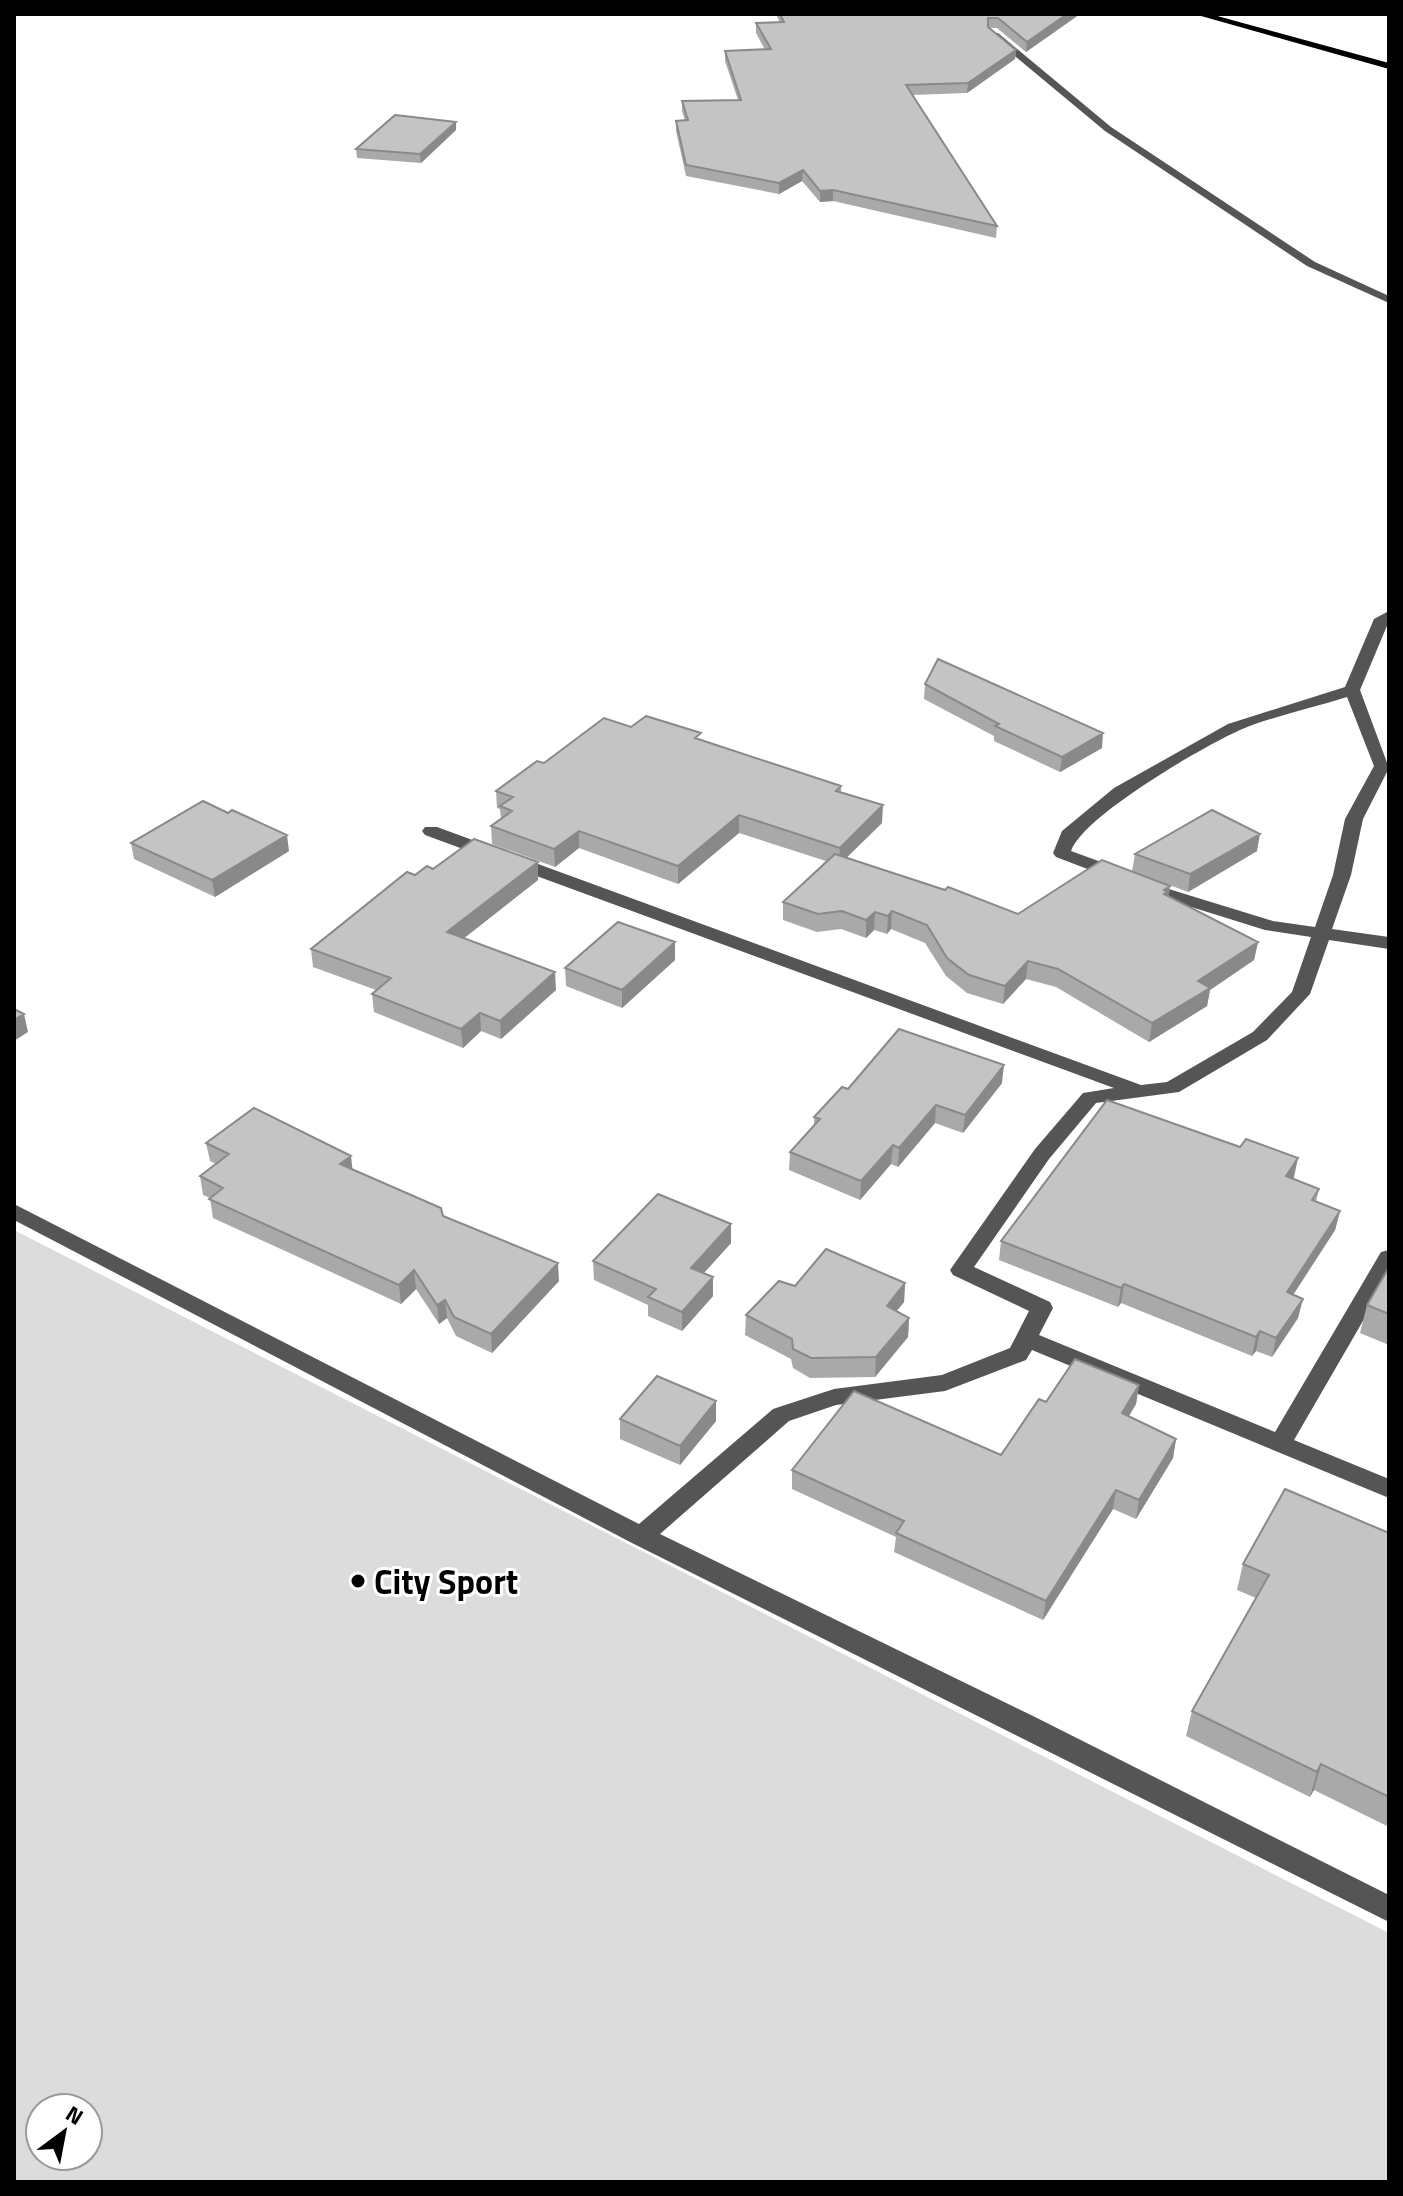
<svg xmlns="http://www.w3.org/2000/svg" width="1403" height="2196" font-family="'Titillium Web',sans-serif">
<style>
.green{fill:#dcdcdc;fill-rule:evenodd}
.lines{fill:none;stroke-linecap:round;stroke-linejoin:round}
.minor{fill:#555;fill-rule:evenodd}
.highway{fill:#000;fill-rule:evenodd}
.wall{fill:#a9a9a9}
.shaded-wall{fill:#898989}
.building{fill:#c4c4c4;stroke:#898989;stroke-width:2}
.poi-dot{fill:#000;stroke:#fff;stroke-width:3}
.labels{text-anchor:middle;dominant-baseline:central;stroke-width:6;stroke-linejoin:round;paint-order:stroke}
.near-poi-label{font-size:34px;font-weight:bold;fill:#000;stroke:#fff;text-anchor:start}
</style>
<rect width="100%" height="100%" fill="#fff"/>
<path class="green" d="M14 1230 1389 1933V2182H14ZM40 2108H88V2156H40Z"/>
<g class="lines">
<path class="minor" d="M992 33H998L1111 127 1315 262 1389 296V303L1307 266 1105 131 992 37Z
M1389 611V621L1360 690 1389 768 1363 819 1351 875 1332 929 1389 937V949L1329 940 1310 994 1267 1040 1179 1092 1096 1103 1049 1159 974 1267 1050 1302 1053 1308 1039 1335 1275 1432 1381 1252 1389 1250V1276L1294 1440 1389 1479V1498L1032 1350 1026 1360 945 1391 836 1405 789 1421 660 1534 1033 1716 1389 1895V1922L632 1543 14 1220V1204L639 1524 773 1409 834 1389 942 1375 1010 1348 1029 1311 953 1275 950 1270 1035 1149 1083 1093 1114 1088 425 835 422 831 425 827H437L1141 1085 1167 1082 1253 1032 1292 992 1311 937 1265 930 1140 891 1137 887 1146 882 1273 921 1315 927 1333 875 1345 819 1374 766 1347 697C1312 708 1274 716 1240 730 1204 746 1083 816 1071 851L1123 870 1126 874 1123 878H1111L1056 857 1053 853 1062 831 1114 788 1228 724 1345 687 1374 619Z"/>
<path class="highway" d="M1194 14H1210L1389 63V69Z"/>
</g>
<path class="wall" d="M776 14H1080L1026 52 997 28H989L1016 50 1015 59 967 93 912 95 997 226 996 238 833 201 820 202 802 181 779 194 686 176 676 131V121H685L682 111V101L738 100 725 61V51L765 50 756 33V23H780Z
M456 130 421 163 357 158 356 149Z
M925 684 1102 748 1060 772 994 741V736L924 699Z
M631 727 701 740 841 786V792L882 823 846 858 1018 914 1132 871 1135 854 1257 851 1188 892 1167 884 1169 897 1258 942 1254 960 1210 990 1207 1006 1149 1042 1056 987 1026 979 1003 1004 967 993 946 976 925 943 891 929 887 934 874 930 866 938 841 929 817 932 783 920V902L826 861 739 833 678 884 579 848 555 867 492 844 491 826 501 819 500 809 497 808 496 791 544 763Z
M131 843 289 851 215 897 134 859Z
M433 869 538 880 464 938 556 990 501 1039 481 1031 463 1048 374 1012 372 994 376 990 313 967 311 949Z
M675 960 622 1008 566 986 565 968Z
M1002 1083 963 1133 935 1123 898 1167 891 1164 860 1200 789 1170 790 1152 814 1126V1117L848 1089Z
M206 1143 353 1170 443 1216 559 1281 492 1353 456 1336 447 1318 439 1324 416 1289 401 1304 213 1218 210 1198 203 1195 200 1176 216 1164 210 1161Z
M1294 1177 1293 1179 1319 1189 1316 1202 1340 1211 1335 1230 1293 1295 1298 1318 1272 1357 1256 1351 1252 1356 1121 1303 1118 1307 999 1260 1001 1241Z
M731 1243 704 1273 713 1277V1296L682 1331 648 1316V1305L594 1280 593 1261Z
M1389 1267V1345L1360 1333 1367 1305Z
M905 1283 904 1302 897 1311 909 1318 908 1337 875 1377 810 1378 793 1368 791 1359 745 1335 746 1315 795 1286Z
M1139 1385 1136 1404 1129 1416 1176 1439 1173 1458 1136 1519 1113 1509 1043 1620 894 1552 896 1537 792 1489V1470L1001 1455 1046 1402Z
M716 1401V1421L680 1465 620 1439V1419Z
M1389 1533V1827L1314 1790 1310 1797 1186 1736 1192 1711 1256 1598 1237 1590 1243 1564Z"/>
<path class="shaded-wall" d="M1067 14H1080L1026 52 1027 42Z
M1016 50 1015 59 967 93 968 83Z
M456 122V130L421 163 420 154Z
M803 170 802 181 779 194V183Z
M833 190V201L820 202V191Z
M1103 733 1102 748 1060 772 1062 757Z
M883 805 882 823 839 865 840 848Z
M739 815V833L678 884V866Z
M579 831V848L555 867 554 849Z
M1260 834 1257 851 1188 892 1190 874Z
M287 835 289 851 215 897 212 880Z
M538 862V880L449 950 447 932Z
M1170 886 1168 903 1164 890Z
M892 911 891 929 887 934 888 916Z
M875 912 874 930 866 938V920Z
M675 942V960L622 1008V990Z
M1258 942 1254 960 1210 990 1207 1006 1149 1042 1152 1023 1198 981Z
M1028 961 1026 979 1003 1004 1005 986Z
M555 972 556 990 501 1039 500 1021Z
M480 1013 481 1031 463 1048 461 1029Z
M24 1014 28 1032 14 1041V1020Z
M1004 1065 1002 1083 963 1133 965 1115Z
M936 1105 935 1123 898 1167 899 1148Z
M893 1145 891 1164 860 1200 861 1181Z
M351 1156 353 1174 340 1164Z
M1298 1158 1294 1177 1282 1195 1286 1176Z
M1340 1211 1335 1230 1282 1312 1287 1292Z
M731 1224V1243L691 1287V1268Z
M558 1263 559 1281 492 1353 491 1334Z
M414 1270 416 1289 401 1304 399 1285Z
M713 1277V1296L682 1331V1312Z
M905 1283 904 1302 885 1325 887 1306Z
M1124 1284 1121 1303 1118 1307 1121 1288Z
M1303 1299 1298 1318 1272 1357 1276 1338Z
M445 1300 447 1318 439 1324 437 1305Z
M909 1318 908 1337 875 1377 876 1357Z
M1260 1331 1256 1351 1252 1356 1256 1337Z
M1139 1385 1136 1404 1119 1432 1122 1413Z
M716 1401V1421L680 1465V1446Z
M1176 1439 1173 1458 1136 1519 1139 1500Z
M1116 1490 1113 1509 1043 1620 1046 1601Z
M1321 1764 1314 1790 1310 1797 1317 1772Z"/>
<path class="building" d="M780 14H1067L1027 42 998 18H988V27L1016 50 968 83 906 85 997 226 833 190 820 191 803 170 779 183 686 165 676 121 688 120 682 101 741 100 725 51 771 49 756 23 784 22Z
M395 115 456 122 420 154 356 149Z
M938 659 1103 733 1062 757 995 726 999 724 925 684Z
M646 716 701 733 695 738 841 786 836 791 883 805 840 848 739 815 678 866 579 831 554 849 491 826 512 811 500 806 513 797 496 791 537 761 544 763 604 718 631 727Z
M203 801 228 813 232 810 287 835 212 880 131 843Z
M1212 810 1260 834 1190 874 1135 854Z
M474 839 538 862 447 932 555 972 500 1021 480 1013 461 1029 372 994 391 978 311 949 407 872 415 875 427 866 433 869Z
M835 854 945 890 948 887 1018 914 1102 860 1170 886 1164 890 1168 892 1164 894 1258 942 1198 981 1210 988 1152 1023 1058 969 1028 961 1005 986 969 975 947 958 927 925 892 911 888 916 875 912 866 920 842 911 818 914 783 902Z
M618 922 675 942 622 990 565 968Z
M14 1009 24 1014 14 1020Z
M899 1029 1004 1065 965 1115 936 1105 899 1148 893 1145 861 1181 790 1152 820 1119 814 1117 842 1087 848 1089Z
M1107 1100 1240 1147 1246 1139 1298 1158 1286 1176 1319 1189 1312 1200 1340 1211 1287 1292 1303 1299 1276 1338 1260 1331 1256 1337 1124 1284 1121 1288 1001 1241Z
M254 1108 351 1156 340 1164 441 1208 443 1216 558 1263 491 1334 454 1317 445 1300 437 1305 414 1270 399 1285 209 1199 223 1188 200 1176 229 1154 206 1143Z
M658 1194 731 1224 691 1268 713 1277 682 1312 648 1297 656 1289 593 1261Z
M826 1249 905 1283 887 1306 909 1318 876 1357 811 1358 793 1349 792 1339 746 1315 779 1281 795 1286Z
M1389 1267V1314L1367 1305Z
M1075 1359 1139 1385 1122 1413 1176 1439 1139 1500 1116 1490 1046 1601 896 1533 904 1521 792 1470 854 1391 1001 1455 1039 1399 1046 1402Z
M657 1376 716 1401 680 1446 620 1419Z
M1285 1489 1389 1533V1797L1321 1764 1317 1772 1192 1711 1269 1575 1243 1564Z"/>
<circle class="poi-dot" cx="358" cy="1581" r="8"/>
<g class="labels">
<g class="near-poi-label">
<text x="374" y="1581">City Sport</text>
</g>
</g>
<rect width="1403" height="2196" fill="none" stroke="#000000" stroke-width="32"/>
<g transform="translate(64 2132) rotate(32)"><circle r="38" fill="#ffffff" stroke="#999999" stroke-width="2"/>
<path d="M0-6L14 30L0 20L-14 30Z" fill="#000000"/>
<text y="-12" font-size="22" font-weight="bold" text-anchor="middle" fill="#000000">N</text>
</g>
</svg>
